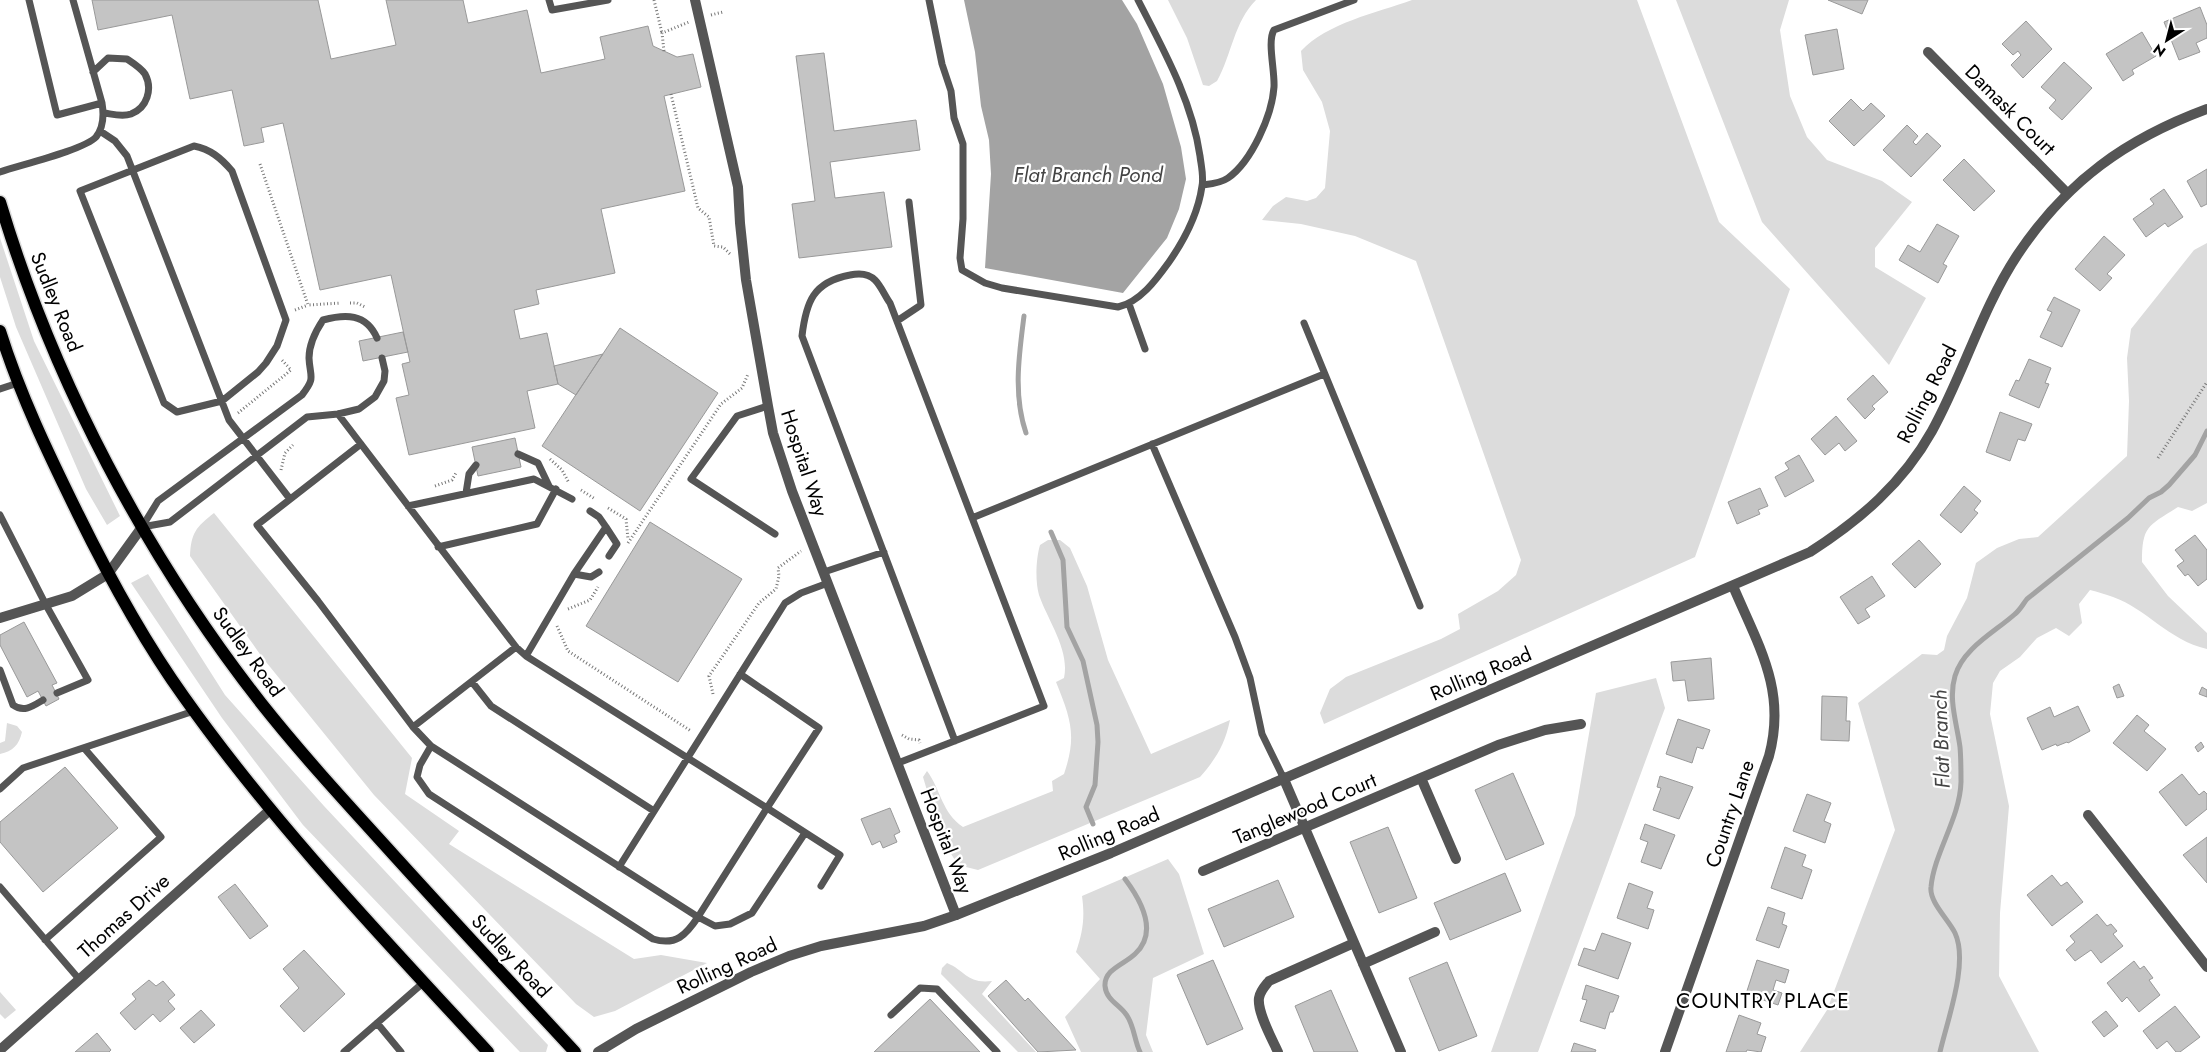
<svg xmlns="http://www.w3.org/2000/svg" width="2207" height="1052" font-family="Jost,sans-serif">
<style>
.green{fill:#dcdcdc}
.water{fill:#a3a3a3}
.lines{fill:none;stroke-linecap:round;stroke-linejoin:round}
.stream{stroke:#a3a3a3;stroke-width:5}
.building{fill:#c4c4c4;stroke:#999}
.primary-casing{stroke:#dbdbdb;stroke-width:15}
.path{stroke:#777;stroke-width:3;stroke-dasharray:1 2.5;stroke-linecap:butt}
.service{stroke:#555;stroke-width:7}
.minor{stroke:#555;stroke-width:10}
.tertiary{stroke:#555;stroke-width:10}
.primary{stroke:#000;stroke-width:12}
.labels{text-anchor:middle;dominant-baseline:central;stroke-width:4.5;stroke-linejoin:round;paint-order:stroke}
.street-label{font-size:20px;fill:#000;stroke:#fff}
.water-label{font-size:21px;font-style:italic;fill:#444;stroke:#fff}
.neighbourhood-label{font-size:21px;letter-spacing:1px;fill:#000;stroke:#fff}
</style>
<rect width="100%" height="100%" fill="#fff"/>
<path class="green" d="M1168 0H1256C1234 22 1232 54 1217 81L1209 86 1203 85 1187 38Z
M1412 0H1637L1719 222 1790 289 1695 557 1324 724 1320 713 1330 689 1346 677 1441 639 1460 629 1458 614 1498 591 1516 575 1521 560 1416 261 1355 236 1301 224 1262 220 1273 206 1286 197 1307 201 1316 198 1325 188 1330 131 1322 102 1303 70 1301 51C1327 23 1376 13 1412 0Z
M1676 0H1789L1780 30 1790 96 1807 137 1827 160 1882 181 1912 202 1875 248V267L1926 298 1889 365 1762 222Z
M0 238 34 341 120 516 107 525 86 489 16 327 0 277Z
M2207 243V503L2192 511 2178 507C2148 526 2142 526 2142 562L2168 596 2207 633V649C2168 640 2147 609 2113 597 2105 594 2098 592 2090 590L2079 604 2082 623 2069 636 2056 628 2037 638 2020 657 2000 671 1993 683 1990 714 2009 806 2000 913 1999 976 2039 1052H1800L1827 1010 1895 830 1858 703 1922 654 1937 655 1944 650 1947 636 1967 598 1976 563 1997 548 2019 539 2038 537 2127 456 2129 401 2127 358 2131 329 2194 250Z
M214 513 412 758 405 794 459 831 449 844 634 959 661 955 707 963 615 1011 594 1017 576 1004 374 795 262 657 190 556C191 533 196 527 214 513Z
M1048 540H1060L1070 548 1087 586 1108 660 1151 754 1230 720C1225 744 1216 759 1200 777L978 870 958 865C940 838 932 807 923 777L927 771C941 790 942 813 963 827L1053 791 1052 781 1064 774C1077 736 1071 719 1056 682L1064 678C1070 650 1048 621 1039 595 1035 581 1036 559 1040 545Z
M148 574 225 695 324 806 548 1045 546 1052H520L303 825 222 718 131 583Z
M1656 678 1665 708 1538 1052H1491L1575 815 1596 693Z
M7 723 17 726 22 732C19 745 13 751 0 754V743L5 741Z
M1168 859 1179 874 1204 954 1153 978 1146 1035 1153 1052H1081L1065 1017 1100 979 1076 952C1083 932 1085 917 1082 896Z
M947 963C966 971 967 984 992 981L982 994 1036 1052H1018L941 974 942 968Z
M0 992 16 1010 5 1019 0 1014Z"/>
<path class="water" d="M964 0H1122L1137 24 1163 84 1181 147 1186 179 1179 209 1167 238 1123 293 985 268 991 174 989 140 981 106 975 52Z"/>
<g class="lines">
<path class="stream" d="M1024 316C1019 355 1013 395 1026 433
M1051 532 1063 560 1067 627 1083 661 1097 725 1098 742 1095 785 1086 807 1093 824
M1125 879C1140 899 1159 932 1135 954 1125 964 1104 969 1105 986 1106 999 1118 1004 1125 1013 1134 1023 1134 1040 1140 1052
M1940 1052C1947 1021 1969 963 1955 933 1949 920 1929 902 1931 887 1934 853 1960 818 1961 782 1961 770 1961 758 1960 747 1957 724 1948 699 1955 676 1963 648 1995 632 2015 614 2020 610 2023 604 2027 599L2128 518 2149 498 2161 492 2169 485 2195 455 2207 431"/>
</g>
<path class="building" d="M92 0H318L331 59 396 45 386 0H463L468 23 527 10 541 73 605 59 600 37 648 26 653 46 677 57 693 54 701 87 664 96 685 191 601 209 615 273 536 290 539 304 514 310 520 339 547 333 558 384 527 391 535 428 409 455 396 398 409 395 402 364 410 362 391 275 320 290 283 123 261 128 264 142 244 146 232 90 190 99 172 15 98 30Z
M1828 0H1868L1862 14Z
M2200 7 2207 25V38L2196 43 2200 52 2179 60 2164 22Z
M2026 21 2052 49 2023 78 2011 65 2021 55 2018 51 2013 55 2002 44Z
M1837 29 1844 69 1813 75 1805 35Z
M2142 32 2156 56 2132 70 2134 74 2123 81 2106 54Z
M824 53 834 131 916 120 920 150 830 162 835 198 884 192 892 247 799 258 792 204 815 201 796 56Z
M2064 62 2092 88 2062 120 2049 108 2056 100 2041 87Z
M1851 99 1863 111 1871 103 1885 116 1854 146 1829 121Z
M1907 125 1918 136 1913 142 1916 145 1927 133 1941 146 1911 177 1883 150Z
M1964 159 1995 191 1974 211 1943 180Z
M2207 169V204L2201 207 2187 181Z
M2164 189 2183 217 2168 227 2165 223 2146 237 2133 219 2154 204 2150 199Z
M1937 224 1959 236 1943 264 1947 266 1938 283 1899 260 1908 245 1920 252Z
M2104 236 2125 255 2107 274 2112 278 2100 291 2075 269Z
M2054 297 2080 310 2062 347 2040 337 2052 312 2047 310Z
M620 328 718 393 640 511 542 446Z
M403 332 408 352 363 361 359 341Z
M603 354 576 395 558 384 554 366Z
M2029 359 2051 368 2045 383 2049 384 2039 408 2009 395 2016 380 2019 381Z
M1873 375 1888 392 1872 406 1875 409 1865 419 1847 399Z
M2000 412 2032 424 2025 441 2018 439 2010 461 1986 452Z
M1836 416 1857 441 1845 451 1839 443 1825 455 1811 439Z
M515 438 521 467 478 476 472 447Z
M1799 455 1814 481 1785 497 1775 477 1789 469 1785 463Z
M1964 486 1981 501 1974 510 1978 513 1961 533 1940 515Z
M1760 488 1768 506 1758 510 1760 514 1737 524 1728 502Z
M650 522 742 579 678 682 586 626Z
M2195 535 2207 550V579L2198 586 2188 574 2185 576 2177 566 2184 561 2175 550Z
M1919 540 1941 564 1915 588 1892 564Z
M1872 576 1885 596 1865 609 1870 617 1858 624 1840 597Z
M24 622 57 683 52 685 59 699 46 706 38 691 27 697 0 645V635Z
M1711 658 1714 699 1688 701 1685 680 1673 681 1671 662Z
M2119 684 2124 696 2117 698 2113 687Z
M2202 687 2207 690V697L2199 694Z
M1822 696 1847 697 1846 721H1850L1849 741 1821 740Z
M2078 706 2090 731 2068 743 2067 742 2057 746 2056 744 2042 750 2027 718 2050 707 2054 717Z
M2137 715 2149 725 2144 731 2166 749 2147 771 2113 743Z
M1678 719 1710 730 1703 749 1697 747 1692 763 1666 754Z
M2201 742 2204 747 2198 752 2195 747Z
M65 767 118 828 43 892 0 842V822Z
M1513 773 1544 844 1506 860 1475 790Z
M2182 774 2199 795 2204 791 2207 794V809L2186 826 2159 792Z
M1660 776 1693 787 1679 819 1653 810 1661 788 1657 787Z
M1807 794 1831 803 1824 821 1831 824 1825 843 1793 831Z
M890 808 900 832 894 835 897 842 883 848 880 841 872 845 861 819Z
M1645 824 1675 835 1661 869 1641 862 1648 842 1640 839Z
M1388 827 1417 898 1379 913 1350 842Z
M2207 837V883L2183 855Z
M1785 847 1806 855 1802 866 1812 870 1802 899 1771 888Z
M1505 873 1521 911 1450 940 1434 903Z
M2052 875 2061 886 2067 882 2083 902 2052 926 2027 895Z
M1278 880 1294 917 1224 947 1208 909Z
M1629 883 1653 892 1647 908 1654 910 1648 929 1617 918Z
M235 884 268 926 250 939 218 897Z
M1768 907 1785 913 1782 924 1787 926 1779 948 1756 940Z
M2097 914 2107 926 2111 924 2117 931 2113 934 2123 946 2101 963 2091 950 2075 961 2066 950 2075 942 2070 936Z
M1602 933 1631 943 1618 979 1578 965 1584 948 1595 951Z
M304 950 345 994 304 1032 280 1006 299 988 283 969Z
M1213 960 1243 1029 1207 1045 1177 975Z
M1757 960 1789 970 1785 983 1776 980 1773 990 1782 993 1778 1005 1746 994Z
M2134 961 2140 969 2144 966 2153 978 2149 980 2160 995 2139 1012 2127 997 2122 1002 2107 983Z
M1447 962 1477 1036 1439 1051 1409 978Z
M149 980 156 986 163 981 175 995 168 1001 175 1009 160 1022 153 1014 135 1030 120 1013 136 999 132 994Z
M1006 980 1025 1001 1028 998 1076 1050 1038 1052 988 996Z
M1586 985 1619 996 1613 1012H1610L1605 1029 1580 1021 1587 1000 1582 999Z
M1331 990 1358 1052H1314L1295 1006Z
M930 999 980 1052H874Z
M2175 1006 2200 1037 2180 1052H2176L2167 1041 2157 1049 2143 1031Z
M201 1010 215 1025 194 1043 180 1028Z
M2106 1011 2118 1026 2104 1037 2092 1022Z
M1739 1015 1761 1023 1757 1034 1766 1037 1761 1052 1747 1050 1746 1052H1726Z
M97 1033 111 1050 109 1052H75Z
M1574 1043 1596 1050 1595 1052H1571Z"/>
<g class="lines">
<defs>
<path id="primary" d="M0 202C54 382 146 556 261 703 299 751 340 796 381 841 445 912 510 982 575 1052
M0 331C20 395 49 455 78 514 109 577 143 640 184 697 274 824 383 938 488 1052"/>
</defs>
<use href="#primary" class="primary-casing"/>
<path class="path" d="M654 0 662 33
M711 15 723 12
M664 51 662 33 689 22
M671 94 698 208 709 217 714 246 723 247 730 254
M260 164 308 305 341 303
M350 303H357L365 307
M295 310 308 305
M238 413 291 370 281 359
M2158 458 2207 382
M550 459 562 470 569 483
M281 470 285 453 293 445
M435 486 452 480 456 473
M581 490 595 499
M608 508 626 519 628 539
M628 543 721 404 742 388 748 374
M568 609 590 600 598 587
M557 626 568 651 691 731
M713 694 709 676 759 603 776 589 779 576 778 568 801 551
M902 735 909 739 919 740 920 743"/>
<path class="service" d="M29 0 57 115 102 103
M549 0 552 10 608 0
M929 0 942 64 951 91 954 118 963 144V219L960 258 962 270 985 283 1002 288 1118 307C1140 302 1156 280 1169 262 1185 239 1198 215 1202 186 1204 176 1201 165 1200 156 1192 100 1163 49 1138 0
M93 72 108 58 127 59C133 63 141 68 145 74 153 89 147 108 131 114 122 117 112 114 104 113
M100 131 115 141 127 156 229 420 290 499
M194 146C210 149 221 158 232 171L286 320 277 346 266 363 258 372 222 401 177 412 164 403 80 191Z
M0 172C20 165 84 150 96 137 104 127 104 115 102 103L73 0
M1203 185C1211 184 1221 183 1228 178 1252 161 1272 115 1274 87 1275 71 1267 41 1274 30L1354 0
M1129 304 1145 349
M897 321 921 305 909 202
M1304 323 1420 606
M0 389 18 383
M768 406 737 416 691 479 775 534
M338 414 516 647 526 656 767 808 698 917 431 746 413 727
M361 444 257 525 318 601 413 727 516 647
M1152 444 1235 637 1250 678 1262 734 1283 777
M518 454 538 463 549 486
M466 493 469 474 476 465
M408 506 534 479 572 499
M0 515 46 605 88 680 57 693
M972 518 1324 374
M142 527 158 501 302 395C316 377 310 378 309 358 309 344 315 332 323 320 345 314 366 313 377 338
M142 527 170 522 307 417 338 414 359 409 375 397 384 381 385 371 382 358
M606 527 617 544 609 556
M438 547 537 524 556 489
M824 572 884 552
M574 574 591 577 599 572
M526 656 574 574 606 527 599 517 590 511
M0 670 13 705C24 713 33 706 43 700
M740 674 819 728 767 808 840 855 821 886
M472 682 491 706 654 811
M431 746 420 765 417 777 429 794 653 939C676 946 686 935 698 917L715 926 730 924 752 913 805 833
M898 763 1044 706 890 303C885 296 881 286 875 280 868 273 859 273 850 275 813 282 806 302 802 336L955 741
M0 789 23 768 194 711
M619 867 785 603 801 593 828 583
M0 887 79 979
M45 940 161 837 84 748
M891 1015 920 988 937 989 997 1052
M377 1023 401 1052
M344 1052 424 982"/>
<path class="minor" d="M695 0 738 187 740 223 746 280 768 406 773 433 792 491 956 915
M1928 52 2067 193
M0 618 72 596 108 574 142 527
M1283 777 1401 1052
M1421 778 1456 859
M2088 815 2207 967
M1203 871 1498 745 1545 730 1581 724
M1363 964 1435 932
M0 1050 271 809
M1278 1052C1272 1039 1257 1012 1259 998 1260 991 1265 986 1269 981L1354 943
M1665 1052 1769 756C1787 690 1758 645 1733 586"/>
<path class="tertiary" d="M598 1052 636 1029 751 972 789 956 821 946 924 926 956 915 1111 853 1810 552C1860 520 1903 483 1932 431 1964 373 1982 308 2018 254 2067 181 2126 139 2207 109"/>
<use href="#primary" class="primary"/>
</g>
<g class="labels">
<g class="street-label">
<text transform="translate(2010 110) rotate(45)">Damask Court</text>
<text transform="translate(56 302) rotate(68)">Sudley Road</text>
<text transform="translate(1927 394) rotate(-63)">Rolling Road</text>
<text transform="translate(804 463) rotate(72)">Hospital Way</text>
<text transform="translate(248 652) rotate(54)">Sudley Road</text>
<text transform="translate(1481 674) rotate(-23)">Rolling Road</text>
<text transform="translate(1305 809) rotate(-23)">Tanglewood Court</text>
<text transform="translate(1730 814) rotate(-71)">Country Lane</text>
<text transform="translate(1109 834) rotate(-23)">Rolling Road</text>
<text transform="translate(946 841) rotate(69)">Hospital Way</text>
<text transform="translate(124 916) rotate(-42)">Thomas Drive</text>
<text transform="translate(511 956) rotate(47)">Sudley Road</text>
<text transform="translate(727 966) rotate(-25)">Rolling Road</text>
</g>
<g class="water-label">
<text x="1088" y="175">Flat Branch Pond</text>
<text transform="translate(1941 739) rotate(-92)">Flat Branch</text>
</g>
<g class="neighbourhood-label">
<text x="1763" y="1001">COUNTRY PLACE</text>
</g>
</g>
<g transform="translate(2167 40) rotate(216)" stroke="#ffffff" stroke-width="4" paint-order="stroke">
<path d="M0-4L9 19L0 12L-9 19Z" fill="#000000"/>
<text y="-8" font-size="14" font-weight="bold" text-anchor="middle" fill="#000000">N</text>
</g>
</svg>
